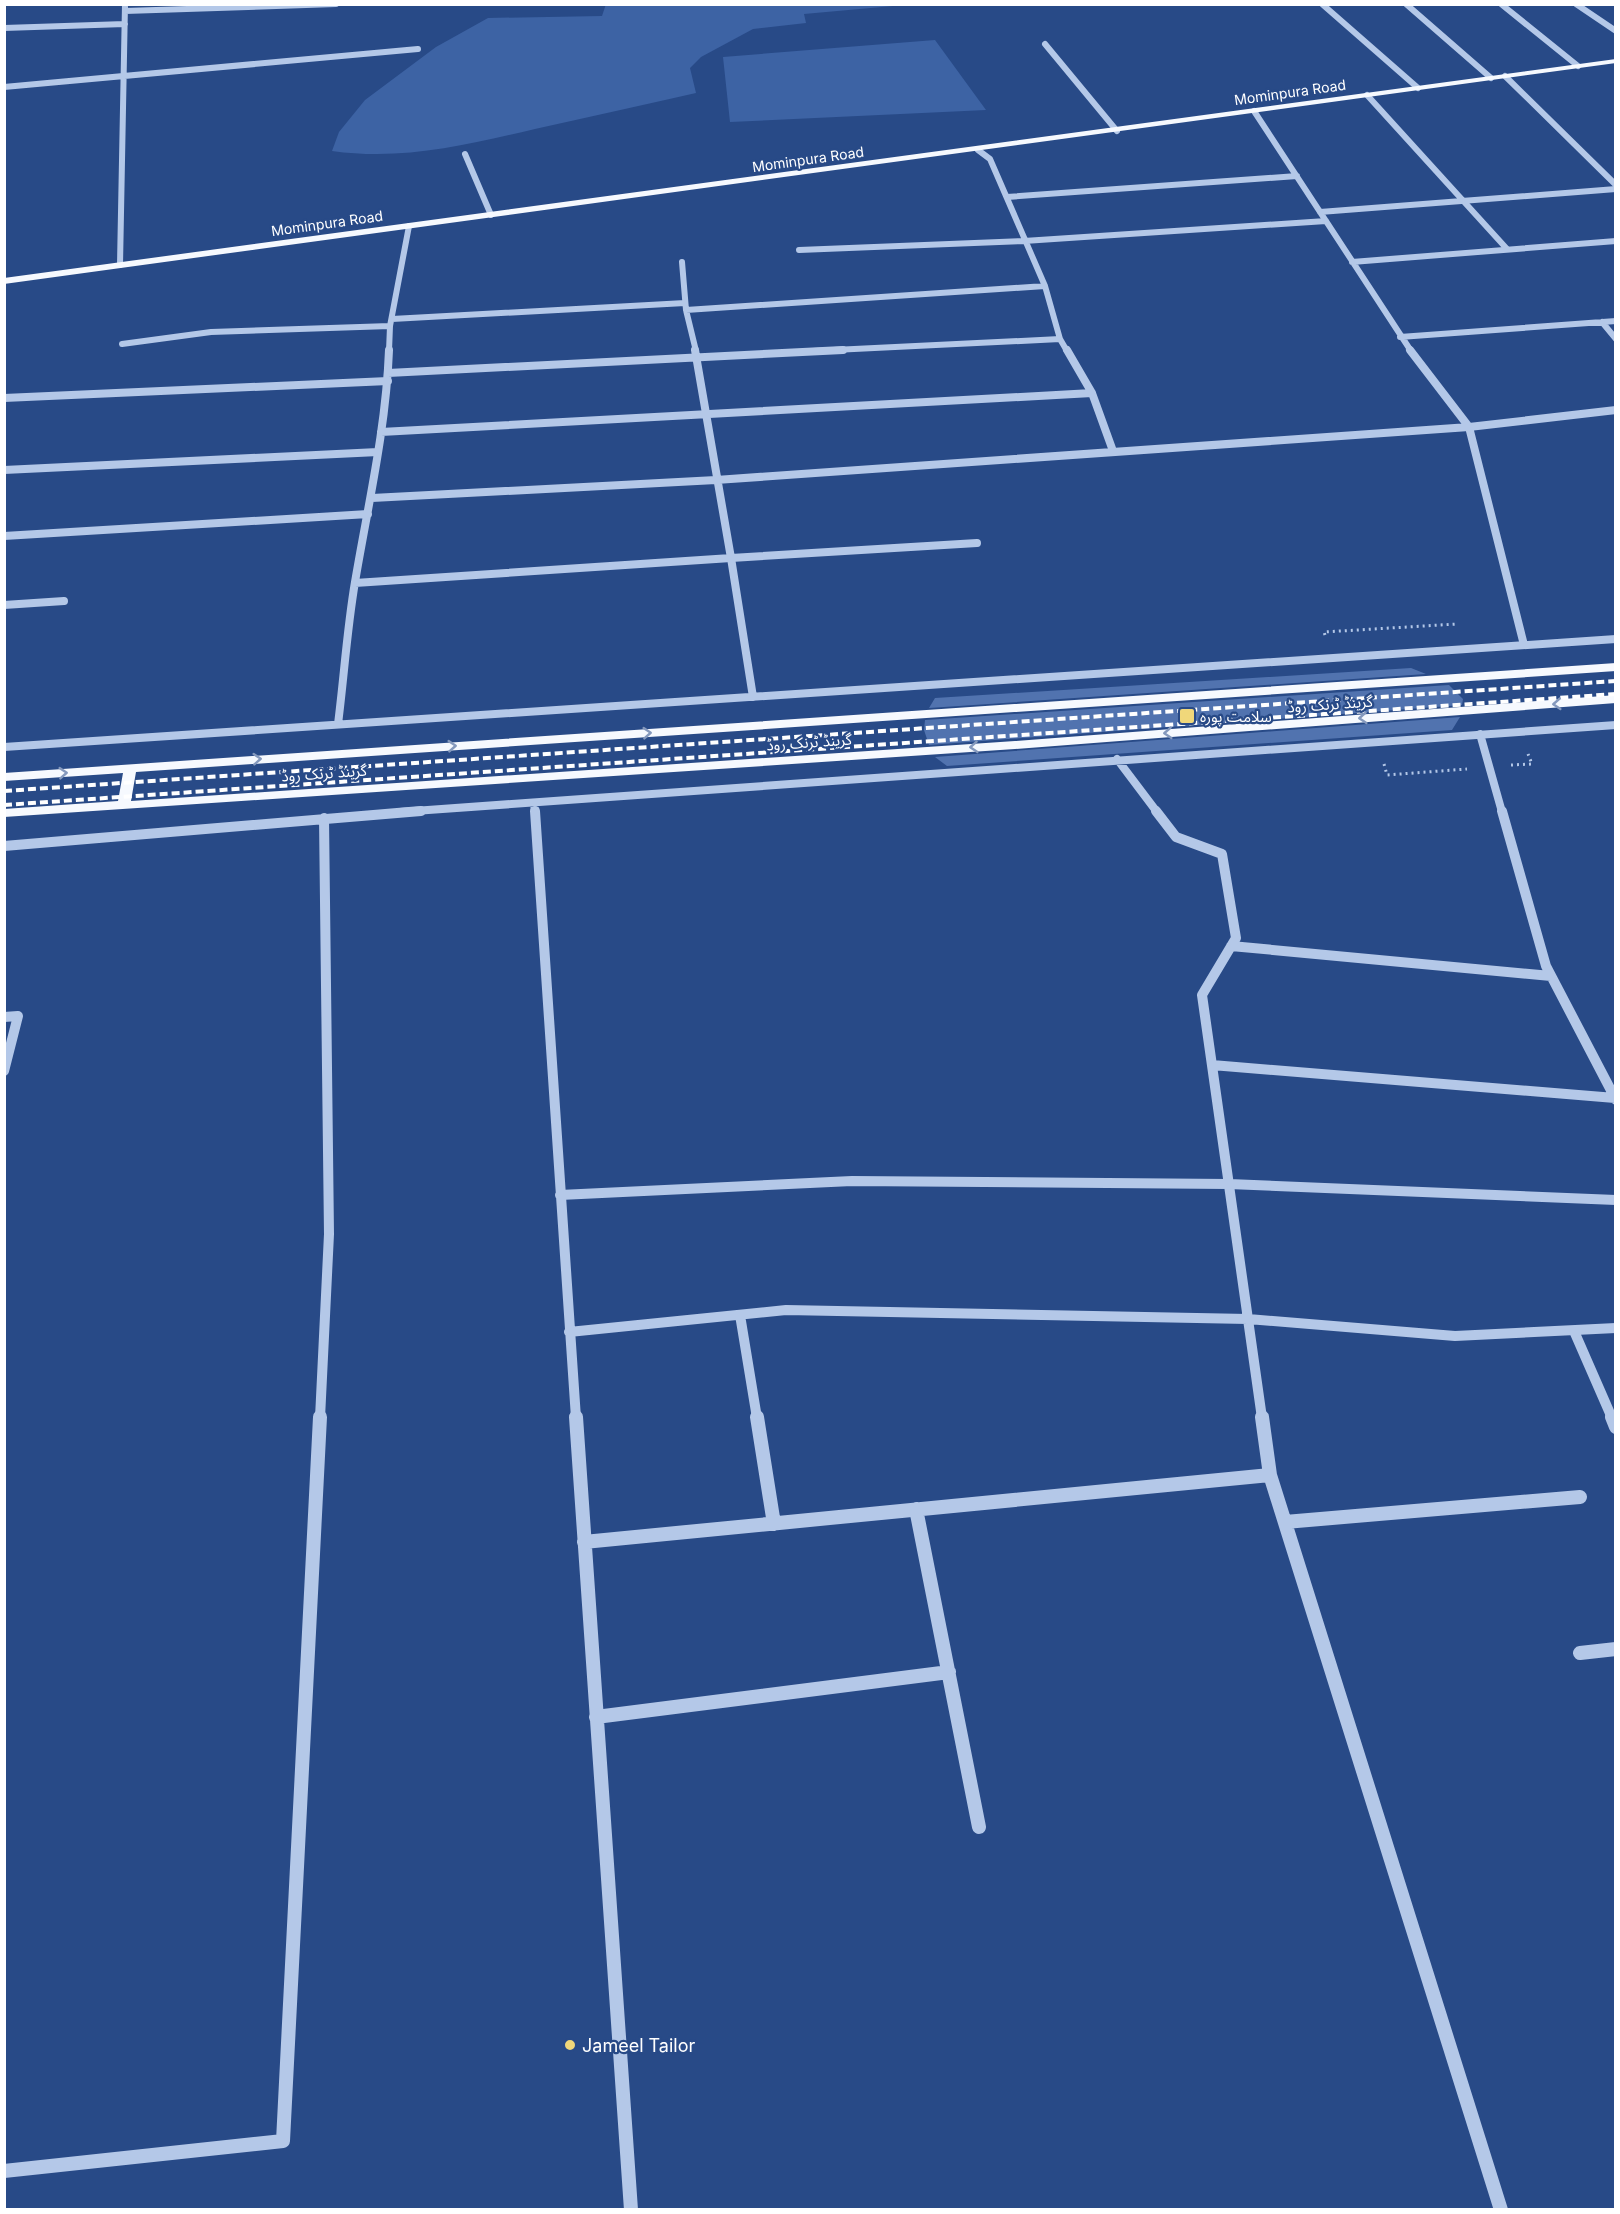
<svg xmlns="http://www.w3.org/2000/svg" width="1620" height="2214" font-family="Inter,'Noto Sans Arabic',sans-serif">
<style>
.green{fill:#3d63a4}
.building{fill:#5173af}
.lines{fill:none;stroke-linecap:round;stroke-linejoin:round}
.path{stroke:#b4c8e8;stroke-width:3;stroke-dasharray:2 4;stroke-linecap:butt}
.minor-far3{stroke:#b4c8e8;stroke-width:6}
.minor-far2{stroke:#b4c8e8;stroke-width:8}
.minor-far1{stroke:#b4c8e8;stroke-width:10}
.minor{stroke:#b4c8e8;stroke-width:14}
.major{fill:#f6f9fe;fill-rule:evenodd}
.rail{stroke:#fff;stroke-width:4;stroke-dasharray:8 4;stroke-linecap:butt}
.oneway{stroke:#8599bd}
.poi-dot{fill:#f0d77a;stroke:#284a87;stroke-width:2}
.labels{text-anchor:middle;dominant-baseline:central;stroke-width:4.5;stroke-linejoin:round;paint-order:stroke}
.far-street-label{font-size:14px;fill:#fff;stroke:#284a87}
.street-label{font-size:15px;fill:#fff;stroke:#284a87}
.poi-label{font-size:15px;fill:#fff;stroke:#284a87;text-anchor:start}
.near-poi-label{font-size:18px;fill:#fff;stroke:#284a87;text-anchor:start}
</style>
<rect width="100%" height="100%" fill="#284a87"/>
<path class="green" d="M606 4 904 5 804 14 806 23 753 29 701 57 690 68 696 93C643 105 589 117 535 129 467 145 403 161 332 151L339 132 365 100 436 47 488 18 602 16Z
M935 40 986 110 730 122 723 57Z"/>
<path class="building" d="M1411 668 1426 674 929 708 935 698Z
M1449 685 1463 699 1462 705 929 745 924 730 925 720Z
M1460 717 1452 730 947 766 935 757Z"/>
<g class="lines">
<path class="path" d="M1325 635 1324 632 1457 624
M1384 764 1387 775 1467 769
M1511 765 1532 764 1528 754"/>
<path class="minor-far3" d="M1322 4 1418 88
M1406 4 1491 78
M1501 4 1578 66
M1576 4 1616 31
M125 11 336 4
M4 28 125 24
M1045 44 1117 131
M1505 76 1616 185
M4 87 418 49
M1367 95 1507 249
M1254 111 1411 351
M978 150 990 159 1045 286 1060 339 1067 351
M465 154 491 215
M1007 197 1297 176
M1320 212 1616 189
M799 250 1024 241 1326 221
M682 262 686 310 696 351
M1352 262 1616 241
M120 265 125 4
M686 310 1045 286
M392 319 685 303
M1602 322 1616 339
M1400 337 1616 321
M122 344 211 332 390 326
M389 351 390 326 409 226
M813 351 1060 339"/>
<path class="minor-far2" d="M1067 350 1092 393 1113 451
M1410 350 1469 427 1524 645
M388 373 843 350
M4 398 388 381
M381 432 1092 393
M4 470 378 452
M372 498 716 480 1469 427 1616 410
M4 536 368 514
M355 583 731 558 695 350
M4 605 64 601
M753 697 731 558 977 543
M338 724C344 677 347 629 355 582 368 505 386 429 389 350
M1480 734 1502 812
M4 747 1616 639
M1117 759 1157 812
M534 803 535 812
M400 812 1616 725"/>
<path class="minor-far1" d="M535 811 576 1418
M1156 811 1176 837 1222 854 1236 938 1202 995 1262 1418
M1502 811 1546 966 1616 1100
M4 846 421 811
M1231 946 1551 976
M4 1017 18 1016 4 1071
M1212 1065 1615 1098
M560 1195 852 1181 1229 1184 1616 1200
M740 1315 757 1418
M1574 1331 1612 1418
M569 1332 786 1310 1248 1319 1455 1336 1616 1328
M320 1418 329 1234 324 818"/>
<path class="minor" d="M576 1417 631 2210
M757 1417 774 1524
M1262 1417 1270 1475 1501 2210
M1612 1417 1616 1427
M916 1509 979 1827
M1285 1522 1580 1497
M584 1542 1270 1475
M1580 1653 1616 1649
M596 1717 949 1672
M4 2171 283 2141 320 1417"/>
<path class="major" d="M1616 59V63L4 284V278Z
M1616 663V671L136 772 131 801 1015 741 1616 695V703L1015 749 4 817V809L118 801 123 773 4 781V773Z"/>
<path class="rail" d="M4 791 1616 681
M4 805 1616 694"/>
</g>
<defs><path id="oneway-chevron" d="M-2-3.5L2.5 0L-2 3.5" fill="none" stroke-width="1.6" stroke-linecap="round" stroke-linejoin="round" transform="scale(1.5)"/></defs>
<g class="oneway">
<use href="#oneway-chevron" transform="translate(1557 704) rotate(176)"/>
<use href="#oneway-chevron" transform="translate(1363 718) rotate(176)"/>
<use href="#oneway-chevron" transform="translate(647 733) rotate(-4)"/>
<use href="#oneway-chevron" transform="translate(1168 733) rotate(176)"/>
<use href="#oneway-chevron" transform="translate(452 746) rotate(-4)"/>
<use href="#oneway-chevron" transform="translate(974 747) rotate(176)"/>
<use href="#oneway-chevron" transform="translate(257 759) rotate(-4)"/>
<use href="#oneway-chevron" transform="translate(63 773) rotate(-4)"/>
</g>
<g class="poi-dot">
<rect x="1179" y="708" width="16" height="16" rx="3"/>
<circle cx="570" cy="2045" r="6"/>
</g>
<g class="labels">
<g class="far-street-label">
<text transform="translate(1290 92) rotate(-8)">Mominpura Road</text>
<text transform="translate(808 159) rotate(-8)">Mominpura Road</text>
<text transform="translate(327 223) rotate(-8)">Mominpura Road</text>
</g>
<g class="street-label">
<text transform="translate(1330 704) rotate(-4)">گرینڈ ٹرنک روڈ</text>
<text transform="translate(809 742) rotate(-4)">گرینڈ ٹرنک روڈ</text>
<text transform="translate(324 773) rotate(-4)">گرینڈ ٹرنک روڈ</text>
</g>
<g class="poi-label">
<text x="1200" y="716">سلامت پورہ</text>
</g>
<g class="near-poi-label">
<text x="582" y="2045">Jameel Tailor</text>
</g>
</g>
<rect width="1620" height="2214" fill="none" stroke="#ffffff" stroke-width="12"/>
</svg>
